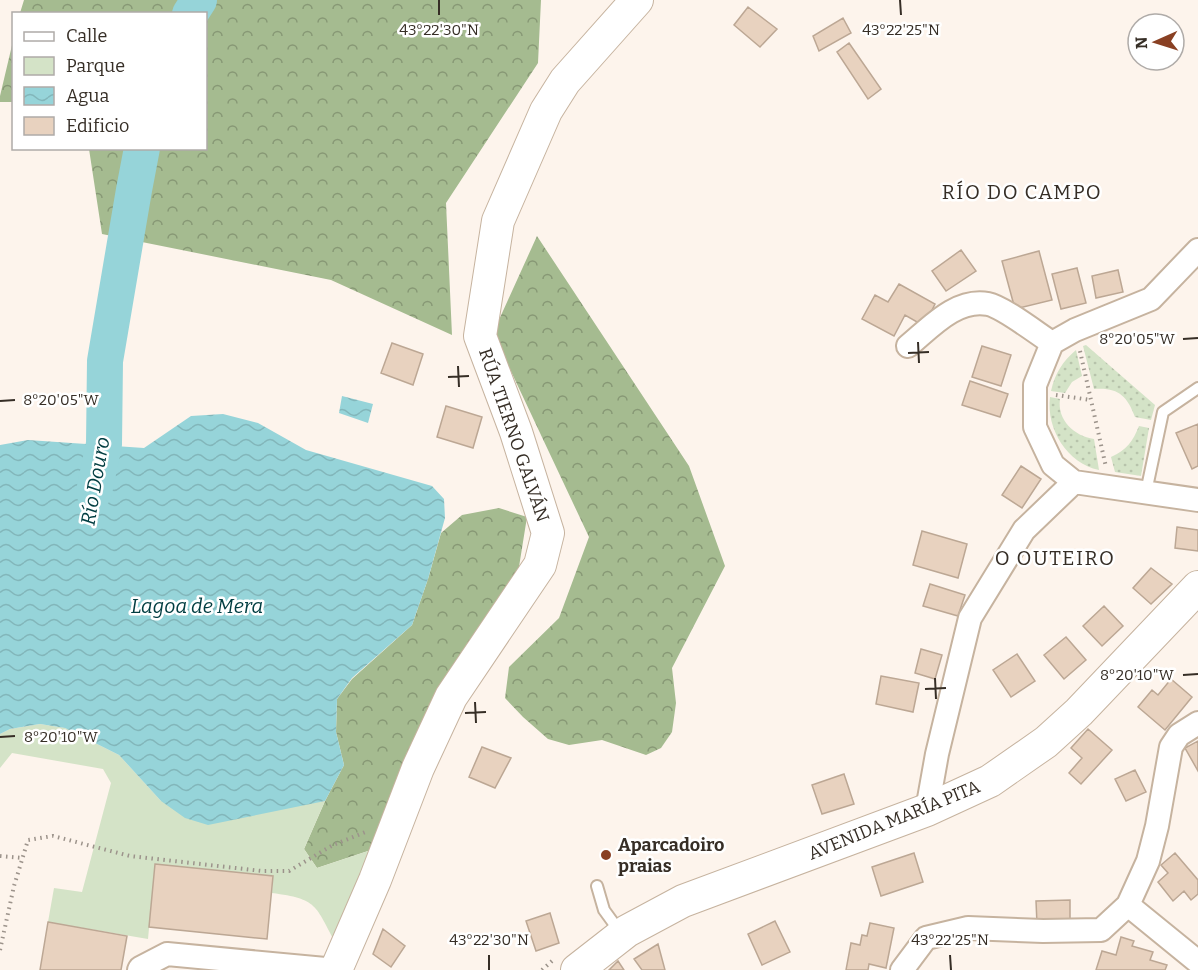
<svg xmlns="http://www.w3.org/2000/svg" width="1198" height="970" font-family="Bitter,serif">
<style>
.grass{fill:url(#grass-dots)}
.forest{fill:url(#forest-crowns)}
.green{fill:#d4e3c7}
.water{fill:url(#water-waves)}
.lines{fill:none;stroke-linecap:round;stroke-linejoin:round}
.river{stroke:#96d4d9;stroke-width:36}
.building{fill:#e8d2bf;stroke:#bca794;stroke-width:1.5}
.lane-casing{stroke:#c6b39f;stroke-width:14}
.street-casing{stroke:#c6b39f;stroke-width:26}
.secondary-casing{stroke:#c6b39f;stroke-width:34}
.path{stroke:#9c938b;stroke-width:4;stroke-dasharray:1.5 4.5;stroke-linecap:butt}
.lane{stroke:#fff;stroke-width:10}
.street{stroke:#fff;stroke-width:22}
.secondary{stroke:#fff;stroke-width:32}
.ticks{fill:none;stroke:#362e26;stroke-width:2}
.poi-dot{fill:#894023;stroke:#fff;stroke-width:2}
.labels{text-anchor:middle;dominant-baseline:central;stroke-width:5;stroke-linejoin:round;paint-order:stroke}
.street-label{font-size:18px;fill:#362e26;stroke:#fff}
.poi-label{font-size:18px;font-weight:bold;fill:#362e26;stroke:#fff;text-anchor:start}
.neighbourhood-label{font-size:20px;letter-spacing:1.5px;fill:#362e26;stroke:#fff}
.water-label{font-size:20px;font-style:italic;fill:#003d41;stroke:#fff}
.ticks-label{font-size:15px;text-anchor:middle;fill:#362e26;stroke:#fff;stroke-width:5;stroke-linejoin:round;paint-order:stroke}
</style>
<defs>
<pattern id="grass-dots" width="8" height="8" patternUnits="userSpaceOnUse" patternTransform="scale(1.5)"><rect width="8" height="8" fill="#d4e3c7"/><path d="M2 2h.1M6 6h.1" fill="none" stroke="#b7c3ab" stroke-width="1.8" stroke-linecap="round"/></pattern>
<pattern id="forest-crowns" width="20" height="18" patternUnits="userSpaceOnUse" patternTransform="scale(1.5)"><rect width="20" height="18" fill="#a5bb90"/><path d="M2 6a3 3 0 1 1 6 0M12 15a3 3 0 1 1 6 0" fill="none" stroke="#879875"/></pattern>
<pattern id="water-waves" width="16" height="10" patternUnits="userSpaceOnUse" patternTransform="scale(1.5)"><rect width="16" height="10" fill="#96d4d9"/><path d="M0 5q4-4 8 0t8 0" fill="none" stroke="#82b6ba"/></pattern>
</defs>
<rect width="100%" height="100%" fill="#fdf4ec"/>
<path class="grass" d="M1086 345 1155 405 1151 420 1135 417C1127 395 1117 387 1094 389L1083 346Z
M1076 350 1082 376 1072 382 1065 393 1051 391C1055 373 1063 361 1076 350Z
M1050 397 1060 399C1057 420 1074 436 1094 439L1099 470C1067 463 1046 429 1050 397Z
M1139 426 1149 428 1141 476 1115 472 1111 457C1127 450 1133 441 1139 426Z"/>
<path class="forest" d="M24 0H541L538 63 446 203 452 335 331 280 102 234 89 149 206 148V14L20 13Z
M13 41V102H0V96Z
M537 236 689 466 725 566 672 668 676 703 672 732 661 748 646 755 602 740 569 745 548 739 523 717 505 698 509 667 559 618 589 537 493 333Z
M499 508 527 517 514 598 371 850 317 868 304 849 325 801 344 765 336 732 337 699 352 679 412 625 428 579 441 533 462 515Z"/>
<path class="green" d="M40 724 65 728 119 755 161 801 303 804 325 801 304 849 317 868 371 850 336 944C315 905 318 899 272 893L273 876 155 865 148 939 48 922 54 888 82 892 111 783 103 769 12 753 0 768V734L10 729Z"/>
<path class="water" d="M342 396 373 404 368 423 339 413Z
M223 414 258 423 306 450 432 486 444 499 445 518 428 579 412 625 352 678 337 699 336 732 344 765 325 801 208 825 185 818 161 801 119 755 65 728 40 724 10 729 0 734V445L28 440 144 448 191 416Z"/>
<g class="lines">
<path class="river" d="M190 14 199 0
M94 492 104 444 105 361 134 190 142 148"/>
</g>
<path class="building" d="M748 7 777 29 760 47 734 25Z
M843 18 851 33 819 51 813 36Z
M849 43 881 89 868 99 837 52Z
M961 250 976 271 946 291 932 271Z
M1039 251 1052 300 1015 309 1002 261Z
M1077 268 1086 303 1061 309 1052 274Z
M1118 270 1123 292 1096 298 1092 276Z
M899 284 935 304 924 326 905 315 894 336 862 319 875 295 888 302Z
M392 343 423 354 413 385 381 373Z
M982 346 1011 355 1001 386 972 377Z
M970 381 1008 394 1000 417 962 405Z
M446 406 482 417 473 448 437 437Z
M1198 424V466L1192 469 1176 433Z
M1021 466 1041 479 1022 508 1002 495Z
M1177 527 1198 530V551L1175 548Z
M922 531 967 544 958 578 913 565Z
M1151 568 1172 584 1151 604 1133 588Z
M930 584 965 595 958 616 923 606Z
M1104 606 1123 626 1102 646 1083 626Z
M1066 637 1086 660 1064 679 1044 655Z
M921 649 942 655 935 679 915 673Z
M1017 654 1035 681 1011 697 993 670Z
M881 676 919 683 913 712 876 704Z
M1171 679 1192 697 1165 730 1138 707 1152 690 1158 695Z
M1088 729 1112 750 1081 784 1069 773 1082 758 1071 748Z
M1198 741V771L1185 748Z
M482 747 511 758 495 788 469 777Z
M1135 770 1146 792 1126 801 1115 779Z
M844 774 854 804 822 814 812 785Z
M914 853 923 882 881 896 872 867Z
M1175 853 1198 880V894L1191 900 1184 891 1173 901 1158 882 1168 873 1161 865Z
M155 864 273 876 267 939 149 927Z
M1070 900V923L1037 924 1036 901Z
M550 913 559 943 536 951 526 921Z
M775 921 790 952 762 965 748 934Z
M48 922 127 936 121 970H40Z
M870 923 894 928 886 968 869 964 868 970H846L851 943 860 945 862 935 867 936Z
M383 929 405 946 391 967 373 954Z
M1121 937 1134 941 1132 946 1153 952 1150 960 1167 965 1165 970H1096L1102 951 1116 955Z
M658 944 665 970H642L634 959Z
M618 961 624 970H609Z"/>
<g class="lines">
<defs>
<path id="lane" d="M1146 492 1163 412 1198 388
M597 886 604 910 620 932"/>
<path id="street" d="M1198 250 1151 299 1075 330 1052 343 1035 385V427L1053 465 1074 482 1198 500
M908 346C930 328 956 298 988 304 1003 307 1038 334 1052 343
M927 810 937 754 970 618 1024 530 1074 482
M1128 905 1198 962
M139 970 140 968 167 954 336 970
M902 970 926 938 968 928 1043 931 1101 930 1128 905 1148 861 1157 826 1171 747 1179 735 1198 723"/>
<path id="secondary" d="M336 970 375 880 418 768 451 697 540 565 548 533 516 432 480 336 498 221 546 111 565 81 637 0
M577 970 627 931 683 901 927 810 990 781 1046 742 1079 712 1198 587"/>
</defs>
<use href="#lane" class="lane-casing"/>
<use href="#street" class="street-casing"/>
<use href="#secondary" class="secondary-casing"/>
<path class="path" d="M1080 351 1106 467
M1056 395 1091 400
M0 856 23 858
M0 950 14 886 28 840 53 836 130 856 262 871H289L333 845 368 831
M542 970 553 960"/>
<use href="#lane" class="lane"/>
<use href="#street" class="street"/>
<use href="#secondary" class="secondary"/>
</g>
<path class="ticks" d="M439 0V15M900 0 901 15M1183 339 1198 338M918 342 919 363M908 353 929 352M458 366 459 387M448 377 469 376M0 401 15 400M1183 675 1198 674M935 678 936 699M925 689 946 688M475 702 476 723M465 713 486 712M0 737 15 736M489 955V970M950 955 951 970"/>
<circle class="poi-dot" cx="606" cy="855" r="6"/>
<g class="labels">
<g class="street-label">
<text transform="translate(514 435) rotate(71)">RÚA TIERNO GALVÁN</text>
<text transform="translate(894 820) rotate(-22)">AVENIDA MARÍA PITA</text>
</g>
<g class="poi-label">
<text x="618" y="845">Aparcadoiro<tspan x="618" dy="21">praias</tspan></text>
</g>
<g class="neighbourhood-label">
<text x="1022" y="192">RÍO DO CAMPO</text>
<text x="1055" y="558">O OUTEIRO</text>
</g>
<g class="water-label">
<text transform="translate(95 481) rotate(-80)">Río Douro</text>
<text x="197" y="606">Lagoa de Mera</text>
</g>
</g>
<g class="ticks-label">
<text x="439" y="35">43°22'30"N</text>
<text x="901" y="35">43°22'25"N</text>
<text x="1137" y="344">8°20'05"W</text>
<text x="61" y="405">8°20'05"W</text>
<text x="1137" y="680">8°20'10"W</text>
<text x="61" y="742">8°20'10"W</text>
<text x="489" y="945">43°22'30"N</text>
<text x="950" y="945">43°22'25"N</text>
</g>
<rect x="12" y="12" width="195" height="138" fill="#ffffff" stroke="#afaba8" stroke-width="1.5"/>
<rect x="24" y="32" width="30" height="9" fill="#ffffff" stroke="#afaba8" stroke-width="1.5"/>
<text x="66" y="42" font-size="18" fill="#362e26">Calle</text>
<rect x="24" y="57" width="30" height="18" fill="#d4e3c7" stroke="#afaba8" stroke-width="1.5"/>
<text x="66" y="72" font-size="18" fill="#362e26">Parque</text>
<rect x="24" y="87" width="30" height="18" fill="url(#water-waves)" stroke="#afaba8" stroke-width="1.5"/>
<text x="66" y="102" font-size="18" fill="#362e26">Agua</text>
<rect x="24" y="117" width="30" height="18" fill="#e8d2bf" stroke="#afaba8" stroke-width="1.5"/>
<text x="66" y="132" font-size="18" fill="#362e26">Edificio</text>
<g transform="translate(1156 42) rotate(267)"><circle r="28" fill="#ffffff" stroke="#afaba8" stroke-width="1.5"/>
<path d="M0-4.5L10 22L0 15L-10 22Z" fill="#894023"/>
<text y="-9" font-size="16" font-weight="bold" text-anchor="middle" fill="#362e26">N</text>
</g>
</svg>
